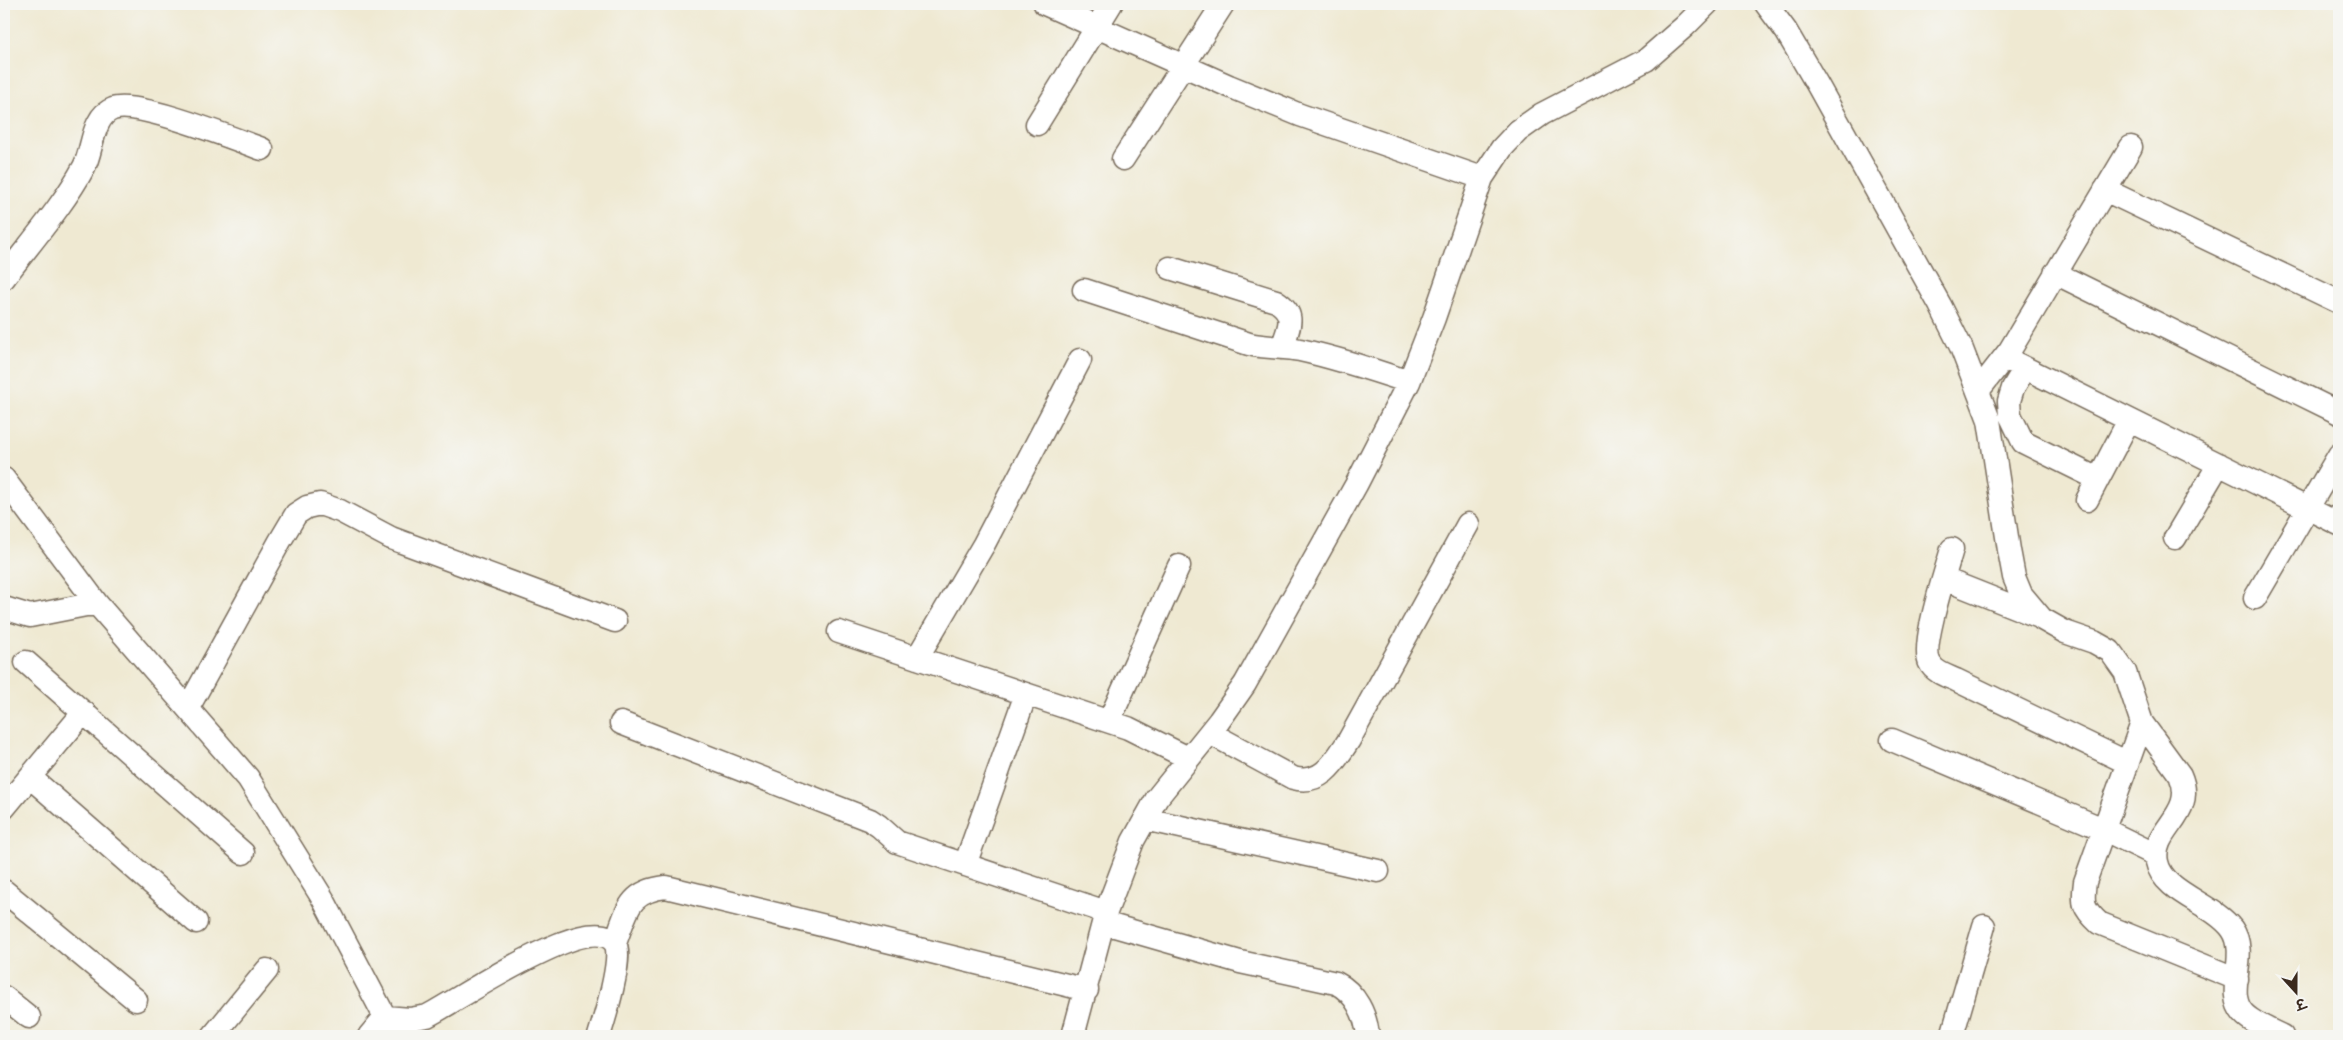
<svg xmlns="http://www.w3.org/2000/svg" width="2343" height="1040" font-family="'Comic Neue','Playpen Sans Deva',sans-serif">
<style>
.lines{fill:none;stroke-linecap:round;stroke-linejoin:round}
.minor-casing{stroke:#7a6d5d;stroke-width:25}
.minor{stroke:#fff;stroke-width:22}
</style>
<rect width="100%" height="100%" fill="#f6f6f2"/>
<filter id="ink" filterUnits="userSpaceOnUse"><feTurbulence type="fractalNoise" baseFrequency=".02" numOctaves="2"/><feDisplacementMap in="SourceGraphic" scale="10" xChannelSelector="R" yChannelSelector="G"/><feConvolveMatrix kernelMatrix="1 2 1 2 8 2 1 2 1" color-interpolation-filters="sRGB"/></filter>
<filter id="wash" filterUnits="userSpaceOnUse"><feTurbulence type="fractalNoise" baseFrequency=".0096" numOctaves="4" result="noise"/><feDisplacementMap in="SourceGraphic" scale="20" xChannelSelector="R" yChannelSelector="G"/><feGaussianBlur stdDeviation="1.12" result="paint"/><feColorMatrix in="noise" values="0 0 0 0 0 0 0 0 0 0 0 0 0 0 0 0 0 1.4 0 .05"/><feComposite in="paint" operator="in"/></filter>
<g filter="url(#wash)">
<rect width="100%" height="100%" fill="#efe9d2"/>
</g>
<g filter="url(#ink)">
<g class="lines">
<defs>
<path id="minor" d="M1045 4 1229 86 1300 115 1482 178
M1766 4 1786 31 1817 84 1940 305 1961 347 1989 420 2009 550 2014 577 2021 594 2042 619 2065 632 2094 642 2110 651 2125 672 2142 723 2180 775C2198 815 2150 829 2157 862 2163 893 2213 903 2232 929 2250 954 2224 992 2243 1013 2252 1023 2270 1030 2282 1036
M1037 124 1111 4
M1123 159 1223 4
M2105 190 2339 302
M1170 268 1276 301C1298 315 1288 328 1282 348
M2055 273 2339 413
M4 278C30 243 63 206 84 167 93 150 92 116 113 109 138 100 234 139 262 149
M1084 290 1249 344C1266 348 1283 347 1300 350 1337 358 1373 370 1409 382
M2005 358 2339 524
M2025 368 2013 388 2009 401 2010 415 2023 442 2098 479
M1978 391 2010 350 2131 147
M4 479 98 605 248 778 323 899 395 1036
M2087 500 2129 420
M2175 538 2219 464
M1952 549C1946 571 1920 647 1930 663 1934 672 1947 676 1956 680L2128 763
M1944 579 2037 616
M2255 598 2339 455
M4 608 30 616 86 605H98
M839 632 1128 728 1188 758
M917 658 984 544 1080 360
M26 662 243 853
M188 708 280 541 296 514 307 507 320 504 340 511 391 538 615 621
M1109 721 1179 566
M621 723 870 820 879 826 897 842 1106 912
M2142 723 2085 882C2082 904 2083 908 2099 923L2237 979
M1210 733 1293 778C1322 786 1335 761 1349 740L1468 524
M1892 740 2103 829 2156 855
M30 777 196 922
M4 808 84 712
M1145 819 1378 871
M965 865 1026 694
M4 891 136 1000
M1104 923 1240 962 1336 983C1356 993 1366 1015 1368 1036
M615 943C627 912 628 891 666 887L1087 990
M4 997 29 1017
M213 1036 267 970
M369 1036 385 1017 410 1019 427 1016C456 1002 590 908 615 943 624 956 604 1020 599 1036
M1073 1036 1106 912 1133 841 1157 798 1219 721 1245 684 1356 485 1409 382 1434 318 1482 178 1502 148 1518 131 1542 114 1646 60 1685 26 1707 4
M1952 1036 1984 926"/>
</defs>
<use href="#minor" class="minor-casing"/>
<use href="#minor" class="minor"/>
</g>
</g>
<rect width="2343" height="1040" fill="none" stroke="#f6f6f2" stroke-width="20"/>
<g transform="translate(2296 992) rotate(159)" stroke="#f6f6f2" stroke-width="4" paint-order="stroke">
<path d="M0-4L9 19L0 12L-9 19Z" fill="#3b2a1e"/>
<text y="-8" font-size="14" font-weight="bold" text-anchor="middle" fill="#3b2a1e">उ</text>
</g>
</svg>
